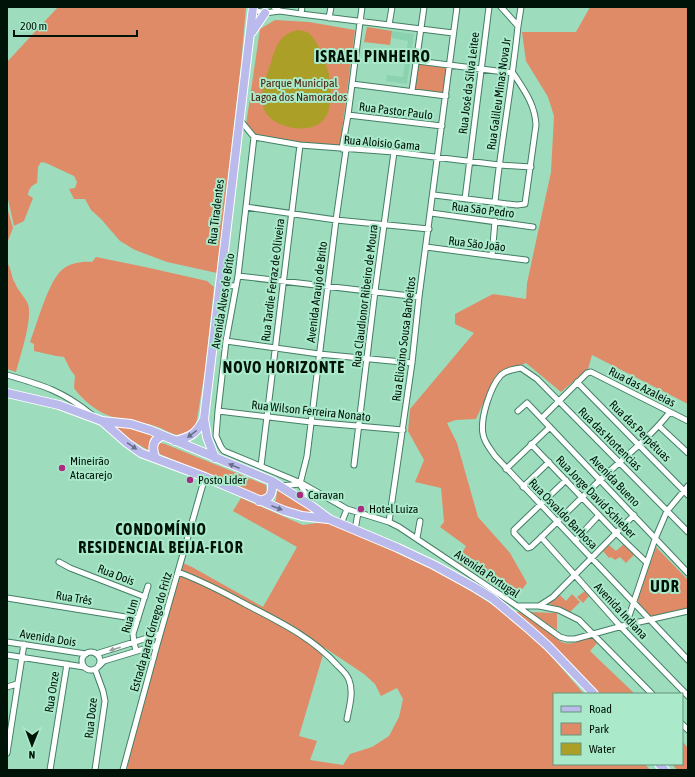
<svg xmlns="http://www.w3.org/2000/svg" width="695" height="777" font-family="'Asap Condensed',sans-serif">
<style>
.built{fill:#8bd2b1}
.green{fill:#df8b68;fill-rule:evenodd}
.water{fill:#ab9f27}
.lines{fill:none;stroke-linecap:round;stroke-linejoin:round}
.street-casing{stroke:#437f65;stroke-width:7}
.primary-casing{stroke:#fff;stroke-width:10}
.street{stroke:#fff;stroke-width:5}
.primary{stroke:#bbbaec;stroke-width:8}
.oneway{fill:#676f86}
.oneway2{fill:#99a19d}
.poi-dot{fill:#a82d81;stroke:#aaeacb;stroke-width:1.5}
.labels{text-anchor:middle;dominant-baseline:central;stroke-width:4;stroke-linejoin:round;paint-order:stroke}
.park-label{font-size:12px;fill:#4b1c06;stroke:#aaeacb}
.street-label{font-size:12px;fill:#001309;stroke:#aaeacb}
.poi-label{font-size:12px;fill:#001309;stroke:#aaeacb;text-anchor:start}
.district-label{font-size:16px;font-weight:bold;letter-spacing:1px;fill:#001309;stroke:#aaeacb}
</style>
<rect width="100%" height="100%" fill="#9edcbe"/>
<path class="built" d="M392 31 414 34 407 84 386 81 387 75 403 77 408 41 392 38Z"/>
<path class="green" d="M58 7H246L241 64 217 273 167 262 135 250 120 241 101 219 91 210 85 199H74L69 189 75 188 77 182 74 176 46 163 41 162 38 167 37 183C31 186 29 188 28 195L33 198 24 221 14 226 7 195V62Z
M590 7H688V404L592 355 588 369 561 392 526 363 496 375 476 419 456 420 447 423 457 443 478 517 510 553 527 583 516 597 457 562 466 546 440 527 444 522 441 488 415 482 424 460 408 431 410 409 474 333 455 324V314L493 294 526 299 527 283 551 172 554 116 548 97 526 61 522 32H576Z
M275 20 309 22 355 30 340 146 285 141 256 136 246 125 260 29Z
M367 27 392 31 390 45 364 42Z
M418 64 447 68 443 94 415 90Z
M7 207 13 228 7 243Z
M96 257 145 267 207 281 214 287 205 371 196 425C191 429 185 435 178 435 171 434 162 428 155 426 143 422 131 422 119 419 101 415 84 402 74 388L75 376 70 369 64 357 56 356 34 351V344L30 342C37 324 49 279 63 269 70 263 83 261 92 262Z
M7 263C12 269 11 277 15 283 18 291 25 297 28 304 33 318 20 357 16 372L7 369Z
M115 426 142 431 154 435 149 444 151 452 128 438Z
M160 443 165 444 266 485 267 492 266 496H258L162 455C158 453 157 450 157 446Z
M277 490 308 509 315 515 272 505 276 500Z
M241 498 303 525 324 522 333 525 382 546 452 579 502 611 546 650 584 694H554V764H645L650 770H127L132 745 183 563 192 567 263 607 297 547 233 511ZM325 648 364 674 375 684 381 696 397 688 403 699 399 717 389 736 372 747 350 754 343 765 310 760 317 741 299 736Z
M624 544 634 555 626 563 620 557 615 560 611 557 609 558 603 551 609 545 616 551Z
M656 547 688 580V609L651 619 639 607 638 599Z
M585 591 589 596 583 603 577 597Z
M559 594 566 601 572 594 580 602 570 612 547 603Z
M514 612H522L552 634C565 650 576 642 593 636L598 642 590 651 635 694H598Z
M529 612 557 613V630Z
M682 741 688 748V770H677L672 764H682Z"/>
<path class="water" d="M299 30C301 31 305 31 307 32 320 40 333 79 331 93 330 102 330 112 324 119 311 137 268 128 263 106 259 91 268 73 272 59 277 44 281 33 299 30Z"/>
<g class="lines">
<defs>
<path id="street" d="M274 7 280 11 301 14 453 33
M253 10 265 13 280 11
M301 14 302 7
M329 18 331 7
M389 25 392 7
M518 26 521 7
M417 61 513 73C524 90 535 104 536 125L525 204 517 205 434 195
M352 84 446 96
M412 91 424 7
M348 115 442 126
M240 120 254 137 300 145 394 152 499 165 531 167
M254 137 238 276 226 341 218 411 216 436 221 447 224 451 301 483 347 509 389 522 399 527 517 606 560 637 567 639H575L626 625 688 611
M342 149 348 115 362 7
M465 199 489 7
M495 202C501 143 512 85 518 26L501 7
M246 207 336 220 429 229
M431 213 533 227
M426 247 526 260
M492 256 495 221
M238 276 419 297
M219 285 236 286
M226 341 319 354 412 363
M7 375C42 385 63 391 92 415
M577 382 688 495
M218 411 311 422 403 430
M518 411 527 403 688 573
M542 418 587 373 591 372 688 421
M659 426 688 453
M531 444 616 533 647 563
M354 465 375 291 394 152
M261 466 300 145
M506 469 550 427
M566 480 514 530V533L528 548 531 547C561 519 589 489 620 462 638 446 655 431 670 412
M281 486 300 484
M523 487 549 462
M311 504 300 484 307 456 336 220 346 150
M389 522 412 363 419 297 457 7
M341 524 347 509
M355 530 358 513
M688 532 537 379 521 368C514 369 507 370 501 375 490 387 480 419 483 434 484 442 491 450 495 456L688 660
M541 537 621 627 688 696
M417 538 420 521
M575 541 599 515
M59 562 70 568 145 597
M178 572C202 581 225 593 247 605 280 622 313 638 338 666 342 670 347 674 349 680 354 692 349 708 347 719
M7 598 138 619
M517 606H539L559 610 579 620 652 694
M539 606 553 597 634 515
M626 625 655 539 667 511 688 486
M7 642 86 654
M136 650 134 643 133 634 148 586
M82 661a9 9 0 1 1 18 0a9 9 0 1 1-18 0Z
M96 654 160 634
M7 655 84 667
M99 666 104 661 157 645
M7 687 17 684
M682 724 688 730
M7 753 24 644
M50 770 67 664
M95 770 105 701 103 691 95 669
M123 770 157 645 205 477"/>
<path id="primary" d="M252 32 265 13
M7 393 59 405 102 421 131 424 150 430 272 481 313 507 329 519 398 548 434 565 474 587 492 598 529 629 548 646 594 694
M102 421 127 443 141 453 205 477 285 511 302 516 328 519
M175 441C191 437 196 434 204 419
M155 457C152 448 152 440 162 436
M215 458 207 437 204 419 253 7
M259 501C271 499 273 494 272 481
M659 764 665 770"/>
</defs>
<use href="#street" class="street-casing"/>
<use href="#primary" class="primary-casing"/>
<use href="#street" class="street"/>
<use href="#primary" class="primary"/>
</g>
<defs><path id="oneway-solid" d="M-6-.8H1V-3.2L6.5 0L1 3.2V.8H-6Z"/></defs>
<g class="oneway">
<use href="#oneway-solid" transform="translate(192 434) rotate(143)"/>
<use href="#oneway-solid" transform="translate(132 446) rotate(35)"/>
<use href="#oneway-solid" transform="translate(234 466) rotate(-158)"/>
<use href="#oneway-solid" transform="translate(277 508) rotate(21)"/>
</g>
<use class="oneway2" href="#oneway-solid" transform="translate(115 649) rotate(162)"/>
<g class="poi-dot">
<circle cx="62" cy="468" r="4"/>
<circle cx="190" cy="480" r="4"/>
<circle cx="300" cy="495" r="4"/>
<circle cx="361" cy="509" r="4"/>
</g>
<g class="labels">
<g class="park-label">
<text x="299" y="83">Parque Municipal<tspan x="299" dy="14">Lagoa dos Namorados</tspan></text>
</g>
<g class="street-label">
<text transform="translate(469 83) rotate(-83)">Rua José da Silva Leitee</text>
<text transform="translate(499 94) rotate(-82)">Rua Galileu Minas Nova Jr</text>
<text transform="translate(396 111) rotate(7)">Rua Pastor Paulo</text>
<text transform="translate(382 143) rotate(5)">Rua Aloisio Gama</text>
<text transform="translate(483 210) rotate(7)">Rua São Pedro</text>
<text transform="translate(216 212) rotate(-83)">Rua Tiradentes</text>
<text transform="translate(477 244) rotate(7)">Rua São João</text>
<text transform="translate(273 280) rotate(-83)">Rua Tardie Ferraz de Oliveira</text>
<text transform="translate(317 292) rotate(-83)">Avenida Araujo de Brito</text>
<text transform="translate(365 296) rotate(-83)">Rua Claudionor Ribeiro de Moura</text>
<text transform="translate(223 301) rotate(-81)">Avenida Alves de Brito</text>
<text transform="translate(404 339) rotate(-83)">Rua Eliozino Sousa Barbeitos</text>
<text transform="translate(642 387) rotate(27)">Rua das Azaleias</text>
<text transform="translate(311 411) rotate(6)">Rua Wilson Ferreira Nonato</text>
<text transform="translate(640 431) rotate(45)">Rua das Perpétuas</text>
<text transform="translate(610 439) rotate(45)">Rua das Hortencias</text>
<text transform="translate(615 481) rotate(46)">Avenida Bueno</text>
<text transform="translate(596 497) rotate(46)">Rua Jorge David Schieber</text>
<text transform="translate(563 514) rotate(46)">Rua Osvaldo Barbosa</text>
<text transform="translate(487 574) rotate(34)">Avenida Portugal</text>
<text transform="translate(116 575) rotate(21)">Rua Dois</text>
<text transform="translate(74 598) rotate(9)">Rua Três</text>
<text transform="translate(621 611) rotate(47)">Avenida Indiana</text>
<text transform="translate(130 616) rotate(-75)">Rua Um</text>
<text transform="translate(151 632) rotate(-74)">Estrada para Córrego do Fritz</text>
<text transform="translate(48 638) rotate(9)">Avenida Dois</text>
<text transform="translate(52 692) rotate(-81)">Rua Onze</text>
<text transform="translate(91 718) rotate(-84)">Rua Doze</text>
</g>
<g class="poi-label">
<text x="70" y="461">Mineirão<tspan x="70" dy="14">Atacarejo</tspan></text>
<text x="198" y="480">Posto Líder</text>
<text x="308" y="495">Caravan</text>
<text x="369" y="509">Hotel Luiza</text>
</g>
<g class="district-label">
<text x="373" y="56">ISRAEL PINHEIRO</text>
<text x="284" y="367">NOVO HORIZONTE</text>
<text x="161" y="529">CONDOMÍNIO<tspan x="161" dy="18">RESIDENCIAL BEIJA-FLOR</tspan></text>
<text x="665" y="586">UDR</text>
</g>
</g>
<rect width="695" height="777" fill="none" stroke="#001309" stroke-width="16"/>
<rect x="553" y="693" width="130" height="72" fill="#aaeacb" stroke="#66947d"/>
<rect x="561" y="706" width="20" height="6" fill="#bbbaec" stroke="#66947d"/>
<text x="589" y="713" font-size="12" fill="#001309">Road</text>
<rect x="561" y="723" width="20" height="12" fill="#df8b68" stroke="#66947d"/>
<text x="589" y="733" font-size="12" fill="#001309">Park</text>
<rect x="561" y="743" width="20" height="12" fill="#ab9f27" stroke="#66947d"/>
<text x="589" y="753" font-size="12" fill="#001309">Water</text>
<g transform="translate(32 745) rotate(181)" stroke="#aaeacb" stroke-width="3" paint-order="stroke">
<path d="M0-3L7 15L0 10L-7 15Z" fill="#001309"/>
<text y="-6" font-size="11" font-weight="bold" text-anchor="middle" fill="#001309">N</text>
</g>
<path d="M14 30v6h123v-6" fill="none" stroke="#001309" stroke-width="2"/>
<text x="20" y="30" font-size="12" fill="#001309" stroke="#aaeacb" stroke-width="3" paint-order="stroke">200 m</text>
</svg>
